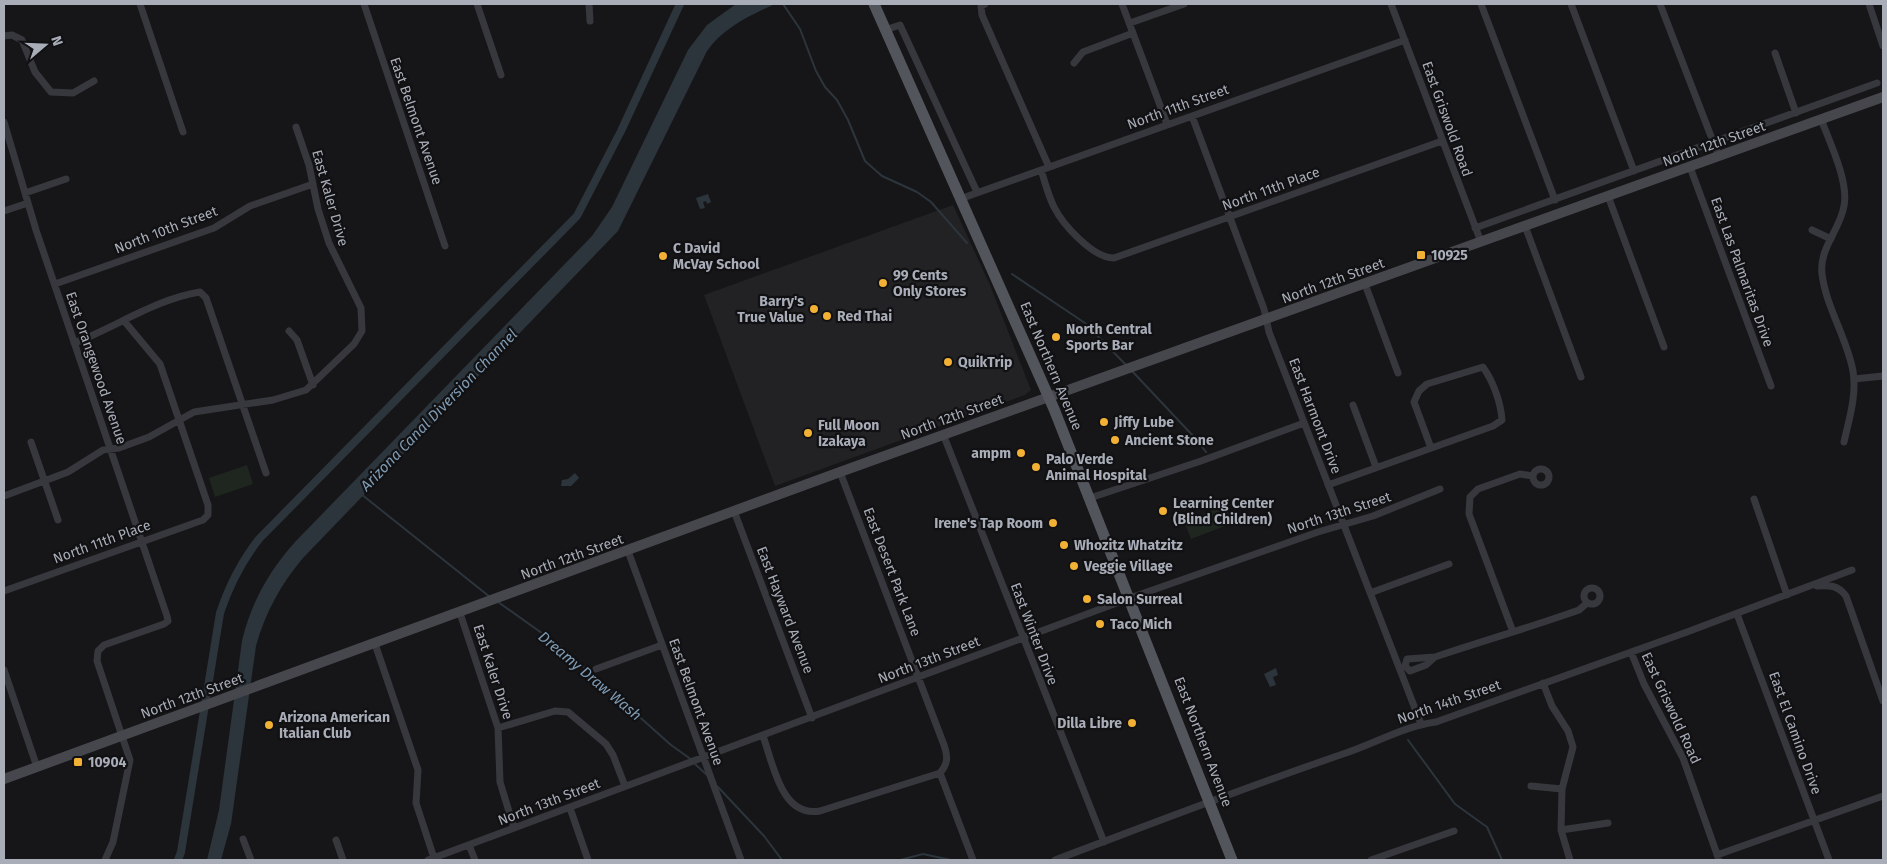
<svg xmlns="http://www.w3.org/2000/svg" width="1887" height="864" font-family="'Fira Sans',sans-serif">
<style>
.built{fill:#222225}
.green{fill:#1e261f}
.water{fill:#2c353c}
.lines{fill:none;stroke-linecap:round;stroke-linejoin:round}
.stream{stroke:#2c353c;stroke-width:2}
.canal{stroke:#2c353c;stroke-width:8}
.street{stroke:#37383d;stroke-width:7}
.secondary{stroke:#45474d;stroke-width:10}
.primary{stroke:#53555c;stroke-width:11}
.poi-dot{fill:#f2b134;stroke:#111113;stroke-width:2}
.labels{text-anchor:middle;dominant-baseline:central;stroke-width:4.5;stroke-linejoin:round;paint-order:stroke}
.street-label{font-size:14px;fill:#a8adb8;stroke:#111113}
.poi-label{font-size:14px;font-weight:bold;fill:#a8adb8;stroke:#111113;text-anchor:start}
.water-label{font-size:15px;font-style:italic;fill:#7f9bb3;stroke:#111113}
</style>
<rect width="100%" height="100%" fill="#161618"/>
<path class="built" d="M953 205 990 285 1031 390 1025 395 775 486 704 295Z"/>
<path class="green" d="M247 465 253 484 215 497 209 478Z
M1226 505 1233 523 1191 539 1184 521Z"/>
<path class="water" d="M736 4H775C750 15 723 28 707 51L618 231 303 558C281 584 265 613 256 646L231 824 221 860H207L219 810 242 641C251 603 269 571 295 542L592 236 612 207 688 50 707 25Z
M708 194 711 202 707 204 706 201 703 202 705 208 700 209 696 198Z
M575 473 579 478 571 486H561L562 480 568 479Z
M1276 668 1278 675 1273 677 1276 685 1270 687 1264 674Z"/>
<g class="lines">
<path class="stream" d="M783 4 800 29 816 71 825 87 837 100 848 120 865 161 882 176 917 192 931 202 967 243
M1012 274 1085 323 1127 366
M1132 371 1195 438 1206 452
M361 494 490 597
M498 602 560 646 671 745 692 760
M1408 740 1455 804 1487 827 1502 860
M695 764 708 776
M718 787 764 836 782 860
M900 860 923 854 951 860"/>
<path class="canal" d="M178 860 181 852 220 613C229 586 241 562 259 539L577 216 621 131 680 4"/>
<path class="street" d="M140 4 183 132
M364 4 445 246
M477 4 501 75
M589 4 590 21
M985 4 981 6 982 15 1049 167
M1122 4 1167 124
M1391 4 1481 242
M1481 4 1555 200
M1571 4 1634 171
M1660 4 1719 157
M1869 4 1883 46
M1130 23 1184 4
M885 30 900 25 977 192
M4 36 12 35 22 40 35 72 51 92 73 93 94 81
M1775 53 1796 113
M1074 63 1083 52 1133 33
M1192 116 1264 309 1269 332 1421 724
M1821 119C1830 143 1849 182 1844 206 1840 230 1819 248 1822 274 1826 307 1847 338 1853 371 1857 395 1849 419 1844 442
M4 122 36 230 167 616 168 621 164 624 104 645 98 651 97 661 130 760 113 842 105 860
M1690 167 1771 386
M1041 170C1045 182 1048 195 1054 207 1063 225 1093 258 1114 258L1442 141
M25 193 66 179
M1608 196 1664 347
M960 199 1405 40
M4 211 28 203
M1525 226 1581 377
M1475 228 1877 83
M1812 230 1831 239
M55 284 214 228 250 206 313 184
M1365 284 1398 373
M289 331 297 340 313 385
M74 343C116 327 156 299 200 292L206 298 266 473
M1854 379 1883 376
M1353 405 1376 467
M943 434 1104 842
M31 442 58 520
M1533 477a8 8 0 1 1 16 0a8 8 0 1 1-16 0Z
M1328 485 1493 426 1502 420C1501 403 1493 381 1483 367L1427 384 1419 391 1414 402 1431 448
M4 496 68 472 103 450 119 448 149 437 194 412 273 400 306 390 354 344 362 331 361 308 329 243 318 209 309 165 296 127
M1090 498 1201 461 1304 423
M1754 499 1787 595
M734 511 812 718
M628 551 741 860
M1817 586C1829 585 1838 585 1846 596L1883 701
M1584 596a8 8 0 1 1 16 0a8 8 0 1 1-16 0Z
M4 591 203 520 208 515V505L160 364 125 322
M1370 593 1449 564
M460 613 498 728 500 782 514 828
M1737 614 1829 860
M1513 632 1469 514 1470 497 1478 489 1520 474 1533 476
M375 644 418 770 416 803 434 858
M1631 652 1644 684 1683 758 1719 860
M1405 666 1410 671 1426 665 1435 657C1483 641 1531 627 1579 610L1587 603
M1405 666 1407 659 1435 657
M596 669 662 645
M4 670 37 767
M1543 683 1552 706 1568 731 1573 747 1562 789 1561 830 1570 860
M498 728 555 711 568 712 606 744 613 755 625 786
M763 736C773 763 781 818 820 811L940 773C948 764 948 756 944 745L840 472
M940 773 973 860
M1531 786 1562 789
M570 808 588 860
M1561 830 1608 823
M243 839 251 860
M336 840 343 860
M469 845 475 860
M1717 855 1883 796
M428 860 1130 598 1318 532 1373 516 1440 489
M1055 860C1151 824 1246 787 1343 754 1374 744 1404 726 1436 722L1687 632 1852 570
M1371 860 1454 831"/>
<path class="secondary" d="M4 779 840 472 1883 97"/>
<path class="primary" d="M874 4 1054 409 1232 860"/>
</g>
<g class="poi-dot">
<rect x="1416" y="250" width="10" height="10" rx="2.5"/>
<circle cx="663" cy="256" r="5"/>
<circle cx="883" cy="283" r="5"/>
<circle cx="814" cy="309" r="5"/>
<circle cx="827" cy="316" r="5"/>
<circle cx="1056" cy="337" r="5"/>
<circle cx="948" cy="362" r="5"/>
<circle cx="1104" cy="422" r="5"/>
<circle cx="808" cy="433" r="5"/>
<circle cx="1115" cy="440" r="5"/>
<circle cx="1021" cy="453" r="5"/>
<circle cx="1036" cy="467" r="5"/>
<circle cx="1163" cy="511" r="5"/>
<circle cx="1053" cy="523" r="5"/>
<circle cx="1064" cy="545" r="5"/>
<circle cx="1074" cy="566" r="5"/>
<circle cx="1087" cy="599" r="5"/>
<circle cx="1100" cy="624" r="5"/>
<circle cx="1132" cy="723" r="5"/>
<circle cx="269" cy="725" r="5"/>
<rect x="73" y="757" width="10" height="10" rx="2.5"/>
</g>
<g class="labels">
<g class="street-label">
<text transform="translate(1178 107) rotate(-20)">North 11th Street</text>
<text transform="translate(1447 119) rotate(70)">East Griswold Road</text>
<text transform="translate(416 121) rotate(71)">East Belmont Avenue</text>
<text transform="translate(1714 144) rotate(-20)">North 12th Street</text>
<text transform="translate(1271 189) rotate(-20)">North 11th Place</text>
<text transform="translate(330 198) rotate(74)">East Kaler Drive</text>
<text transform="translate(166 230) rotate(-21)">North 10th Street</text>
<text transform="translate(1742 272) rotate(70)">East Las Palmaritas Drive</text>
<text transform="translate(1333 281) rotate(-20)">North 12th Street</text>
<text transform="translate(1051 366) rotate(67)">East Northern Avenue</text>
<text transform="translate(96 368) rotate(71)">East Orangewood Avenue</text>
<text transform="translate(1315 416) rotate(69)">East Harmont Drive</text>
<text transform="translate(952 417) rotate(-20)">North 12th Street</text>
<text transform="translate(1339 513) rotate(-18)">North 13th Street</text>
<text transform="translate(102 542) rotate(-20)">North 11th Place</text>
<text transform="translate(572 557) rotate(-20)">North 12th Street</text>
<text transform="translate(892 572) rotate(69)">East Desert Park Lane</text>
<text transform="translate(785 610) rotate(69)">East Hayward Avenue</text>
<text transform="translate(1034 634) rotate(69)">East Winter Drive</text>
<text transform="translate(929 660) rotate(-21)">North 13th Street</text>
<text transform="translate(493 672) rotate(72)">East Kaler Drive</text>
<text transform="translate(192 696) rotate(-20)">North 12th Street</text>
<text transform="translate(696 702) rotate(70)">East Belmont Avenue</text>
<text transform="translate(1449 702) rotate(-19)">North 14th Street</text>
<text transform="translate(1671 708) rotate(65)">East Griswold Road</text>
<text transform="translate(1795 733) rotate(70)">East El Camino Drive</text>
<text transform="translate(1203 742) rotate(69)">East Northern Avenue</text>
<text transform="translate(549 802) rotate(-21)">North 13th Street</text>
</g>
<g class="poi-label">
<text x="673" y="248">C David<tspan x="673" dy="16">McVay School</tspan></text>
<text x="1431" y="255">10925</text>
<text x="893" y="275">99 Cents<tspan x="893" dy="16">Only Stores</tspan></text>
<text x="804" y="301" text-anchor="end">Barry's<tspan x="804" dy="16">True Value</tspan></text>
<text x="837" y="316">Red Thai</text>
<text x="1066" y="329">North Central<tspan x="1066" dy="16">Sports Bar</tspan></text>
<text x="958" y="362">QuikTrip</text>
<text x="1114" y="422">Jiffy Lube</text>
<text x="818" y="425">Full Moon<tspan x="818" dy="16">Izakaya</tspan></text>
<text x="1125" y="440">Ancient Stone</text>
<text x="1011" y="453" text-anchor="end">ampm</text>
<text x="1046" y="459">Palo Verde<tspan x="1046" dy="16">Animal Hospital</tspan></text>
<text x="1173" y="503">Learning Center<tspan x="1173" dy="16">(Blind Children)</tspan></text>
<text x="1043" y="523" text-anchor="end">Irene's Tap Room</text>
<text x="1074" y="545">Whozitz Whatzitz</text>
<text x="1084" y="566">Veggie Village</text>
<text x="1097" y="599">Salon Surreal</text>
<text x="1110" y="624">Taco Mich</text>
<text x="279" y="717">Arizona American<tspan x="279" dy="16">Italian Club</tspan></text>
<text x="1122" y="723" text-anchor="end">Dilla Libre</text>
<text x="88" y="762">10904</text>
</g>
<g class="water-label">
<text transform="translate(439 410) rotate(-46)">Arizona Canal Diversion Channel</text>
<text transform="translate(590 676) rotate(40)">Dreamy Draw Wash</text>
</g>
</g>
<rect width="1887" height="864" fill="none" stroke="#a8adb8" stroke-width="10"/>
<g transform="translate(45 45) rotate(71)" stroke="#111113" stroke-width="4" paint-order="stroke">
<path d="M0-4L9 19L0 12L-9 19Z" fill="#a8adb8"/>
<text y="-8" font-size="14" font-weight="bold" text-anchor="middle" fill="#a8adb8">N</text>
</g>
</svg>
